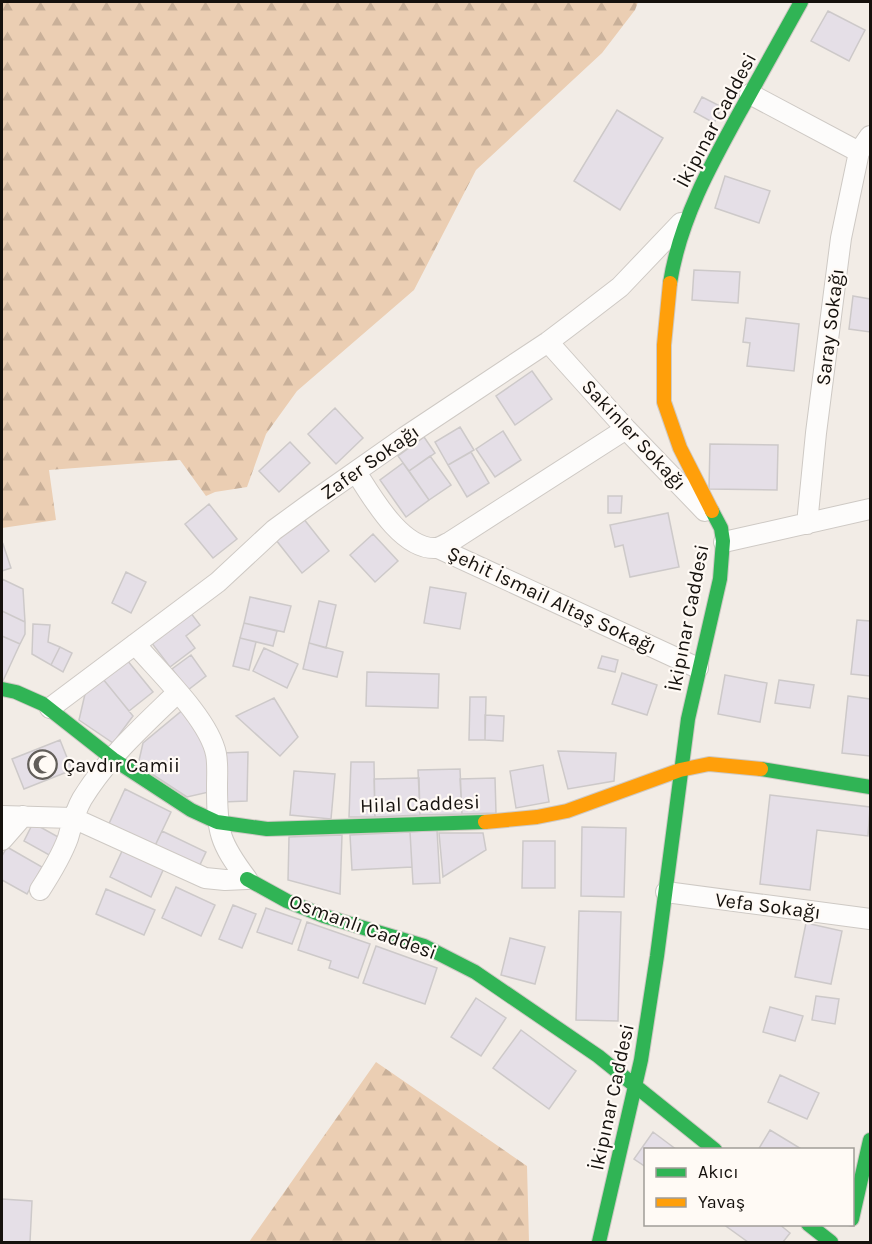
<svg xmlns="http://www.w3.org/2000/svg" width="872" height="1244" font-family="Karla,sans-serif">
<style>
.forest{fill:url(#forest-firs)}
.building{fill:#e5dfe7;stroke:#cdc9c9;stroke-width:1.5}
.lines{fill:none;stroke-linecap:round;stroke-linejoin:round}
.street-casing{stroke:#cec9c4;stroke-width:22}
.fast-casing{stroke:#cec9c4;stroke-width:16}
.slow-casing{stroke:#cec9c4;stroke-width:16}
.street{stroke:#fdfcfb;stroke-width:20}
.fast{stroke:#30b455;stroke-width:14}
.slow{stroke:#ff9f0a;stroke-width:14}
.labels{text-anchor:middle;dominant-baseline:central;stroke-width:4.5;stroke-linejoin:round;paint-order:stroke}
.street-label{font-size:20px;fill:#15110d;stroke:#fffaf5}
.poi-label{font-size:20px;fill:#15110d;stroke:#fffaf5;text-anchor:start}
</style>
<defs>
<pattern id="forest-firs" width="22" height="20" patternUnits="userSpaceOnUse" patternTransform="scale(1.5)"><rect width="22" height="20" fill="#ebceb3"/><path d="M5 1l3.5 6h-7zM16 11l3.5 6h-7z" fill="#c9b099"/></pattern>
</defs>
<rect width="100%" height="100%" fill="#f2ece6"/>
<path class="forest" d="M2 2H638L635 10 602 53 476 170 414 290 297 391 266 434 247 487 215 492 206 496 180 460 49 470 56 520 2 528Z
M376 1062 527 1166 529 1242H249Z"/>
<path class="building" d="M828 11 865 30 849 61 811 41Z
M702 97 722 107 714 123 694 112Z
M617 110 663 138 620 210 574 181Z
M725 176 770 191 759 223 715 208Z
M694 270 740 272 738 303 692 300Z
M853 296 870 299V332L849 329Z
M746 318 799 324 794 371 747 366 750 343 743 342Z
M532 371 552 399 515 425 496 396Z
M335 408 363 438 336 464 308 434Z
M460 427 474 450 448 465 435 442Z
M503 431 521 460 495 477 476 449Z
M424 437 435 453 409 471 398 456Z
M290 442 310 463 279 492 259 471Z
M710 444 778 445 777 490 709 489Z
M471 452 489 483 467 497 448 465Z
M430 456 451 485 429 500 409 471Z
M403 463 429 500 406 517 380 480Z
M608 496H622L621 513H608Z
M209 504 237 539 213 558 185 524Z
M668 513 679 567 630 577 623 545 615 547 610 525Z
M303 518 329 551 302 573 276 540Z
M373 534 398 561 375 582 350 555Z
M3 544 11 568 2 571V545Z
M126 572 146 582 131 613 112 603Z
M2 579 23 589 25 622 2 611Z
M430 587 466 593 460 629 424 623Z
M250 597 291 606 284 632 244 623Z
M319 601 336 605 326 648 309 643Z
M2 611 25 622V634L20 644 2 636Z
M190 612 200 625 186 636 195 648 170 667 151 642Z
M857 620 870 621V676L851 674Z
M244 623 277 631 273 646 240 638Z
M33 624 50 625 48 642 60 647 51 665 32 654Z
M2 636 20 644 2 683Z
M240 638 256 642 249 670 233 666Z
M309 643 343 652 337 677 303 669Z
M60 647 72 653 63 672 51 665Z
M264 648 298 664 287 688 253 671Z
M191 655 206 676 188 690 172 669Z
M602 656 618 660 615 672 598 668Z
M127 660 153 692 129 711 103 679Z
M367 672 439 674 438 708 366 706Z
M622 673 657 685 647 715 612 704Z
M725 675 767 683 760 722 718 714Z
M103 679 133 716 113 743 79 720 85 694Z
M779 680 814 685 810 708 775 703Z
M848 696 870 699V756L842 753Z
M470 697H486L485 740H469Z
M274 698 298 737 280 756 236 716Z
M184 709 211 754 209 792 187 797 138 765 143 743Z
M485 715 504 716 503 741 485 740Z
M60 740 72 770 24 789 12 759Z
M558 751 616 753 614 781 568 789Z
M248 752 247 801 223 802 221 753Z
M351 762H374L375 817H349Z
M543 765 549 802 516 808 510 771Z
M460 769 462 814 420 815 418 770Z
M294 771 335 774 331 819 290 815Z
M419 778 420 815 375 817 374 779Z
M495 778 496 813 462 814 460 779Z
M125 789 171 812 153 850 107 828Z
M770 795 870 807 868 836 817 830 810 890 760 884Z
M33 823 60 838 51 856 24 841Z
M582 827 626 828 624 897 581 896Z
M437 830 440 883 413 884 410 832Z
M162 831 206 852 197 871 153 850Z
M410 832 412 867 352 870 350 835Z
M439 833H483L486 850 443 877Z
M342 835 340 894 288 880 289 837Z
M523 841H555V888H522Z
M7 847 42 867 27 894 2 880V856Z
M123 849 164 868 151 897 110 877Z
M176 887 215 905 201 936 162 918Z
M106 889 155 910 144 935 96 914Z
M233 905 256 914 242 948 219 939Z
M266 908 301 920 292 944 257 932Z
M579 911 621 912 618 1021 576 1020Z
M307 922 370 944 358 978 329 968 331 961 298 950Z
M806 923 842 931 831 984 795 977Z
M510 938 545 947 535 984 501 975Z
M376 946 437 968 425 1004 363 983Z
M816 996 839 999 835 1024 812 1020Z
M476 998 506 1018 481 1056 451 1037Z
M770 1007 803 1016 795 1041 763 1032Z
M521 1030 576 1071 549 1109 493 1068Z
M780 1075 819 1093 807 1119 768 1102Z
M770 1130 803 1150H758Z
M653 1132 677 1150H646V1167L634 1159Z
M2 1199 32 1201 30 1242H2Z
M723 1224H779L790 1233 783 1242H748Z"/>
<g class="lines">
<defs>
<path id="street" d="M750 94 859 152
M548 342 626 429 705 511
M356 472C372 497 402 551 437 548 441 547 446 544 450 542L626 429
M807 524 816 433 841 238 859 152 870 136
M724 542 870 509
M438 548 698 668
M135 644C159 672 209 719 216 754 218 764 217 776 217 786 217 832 219 842 247 879
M50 708 218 582 274 530 311 503 405 437 548 342 581 317 620 287 681 223
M2 816 73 818 205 878 225 880 247 879
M2 840 23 816
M40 890C51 873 61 857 68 838 72 824 75 811 82 799 107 758 143 726 177 693
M666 892 870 919"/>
<path id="fast" d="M670 283C680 220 710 166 741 110 761 74 781 38 801 2
M2 689 16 692 43 704 113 759 191 810 217 822 267 829 485 822
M761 769 870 787
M247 879 287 901 324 916 424 946 475 972 598 1056 715 1150
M852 1219 870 1140
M808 1224 831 1242
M599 1242 641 1060 657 956 688 719 720 579 723 541 721 528 712 511"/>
<path id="slow" d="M670 283 664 345V402L680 448 712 511
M485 822 537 817 567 811 680 770 709 764 761 769"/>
</defs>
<use href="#street" class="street-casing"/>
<use href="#fast" class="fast-casing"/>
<use href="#slow" class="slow-casing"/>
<use href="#street" class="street"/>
<use href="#fast" class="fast"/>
<use href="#slow" class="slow"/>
</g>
<defs>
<symbol id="mosque-ring" viewBox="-11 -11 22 22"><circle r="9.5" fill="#fffaf5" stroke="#625e59" stroke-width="1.5"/><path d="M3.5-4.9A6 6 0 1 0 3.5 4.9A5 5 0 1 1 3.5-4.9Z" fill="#625e59"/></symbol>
</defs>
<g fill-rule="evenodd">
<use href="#mosque-ring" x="26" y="748" width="33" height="33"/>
</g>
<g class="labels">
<g class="street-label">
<text transform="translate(716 120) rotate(-62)">İkipınar Caddesi</text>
<text transform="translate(830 327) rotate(-83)">Saray Sokağı</text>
<text transform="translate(634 435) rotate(47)">Sakinler Sokağı</text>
<text transform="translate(370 462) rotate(-35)">Zafer Sokağı</text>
<text transform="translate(552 600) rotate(25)">Şehit İsmail Altaş Sokağı</text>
<text transform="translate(688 618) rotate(-79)">İkipınar Caddesi</text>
<text transform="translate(420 804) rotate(-2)">Hilal Caddesi</text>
<text transform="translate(768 906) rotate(7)">Vefa Sokağı</text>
<text transform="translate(363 927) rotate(20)">Osmanlı Caddesi</text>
<text transform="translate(612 1097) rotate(-78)">İkipınar Caddesi</text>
</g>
<g class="poi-label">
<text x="63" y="765">Çavdır Camii</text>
</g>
</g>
<rect width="872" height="1244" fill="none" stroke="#15110d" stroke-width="6"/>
<rect x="644" y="1148" width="210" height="78" fill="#fffaf5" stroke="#a19d98" stroke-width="1.5"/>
<rect x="656" y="1168" width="30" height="9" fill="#30b455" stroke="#a19d98" stroke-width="1.5"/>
<text x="698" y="1178" font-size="18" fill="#15110d">Akıcı</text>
<rect x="656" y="1198" width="30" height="9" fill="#ff9f0a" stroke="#a19d98" stroke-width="1.5"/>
<text x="698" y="1208" font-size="18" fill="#15110d">Yavaş</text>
</svg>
